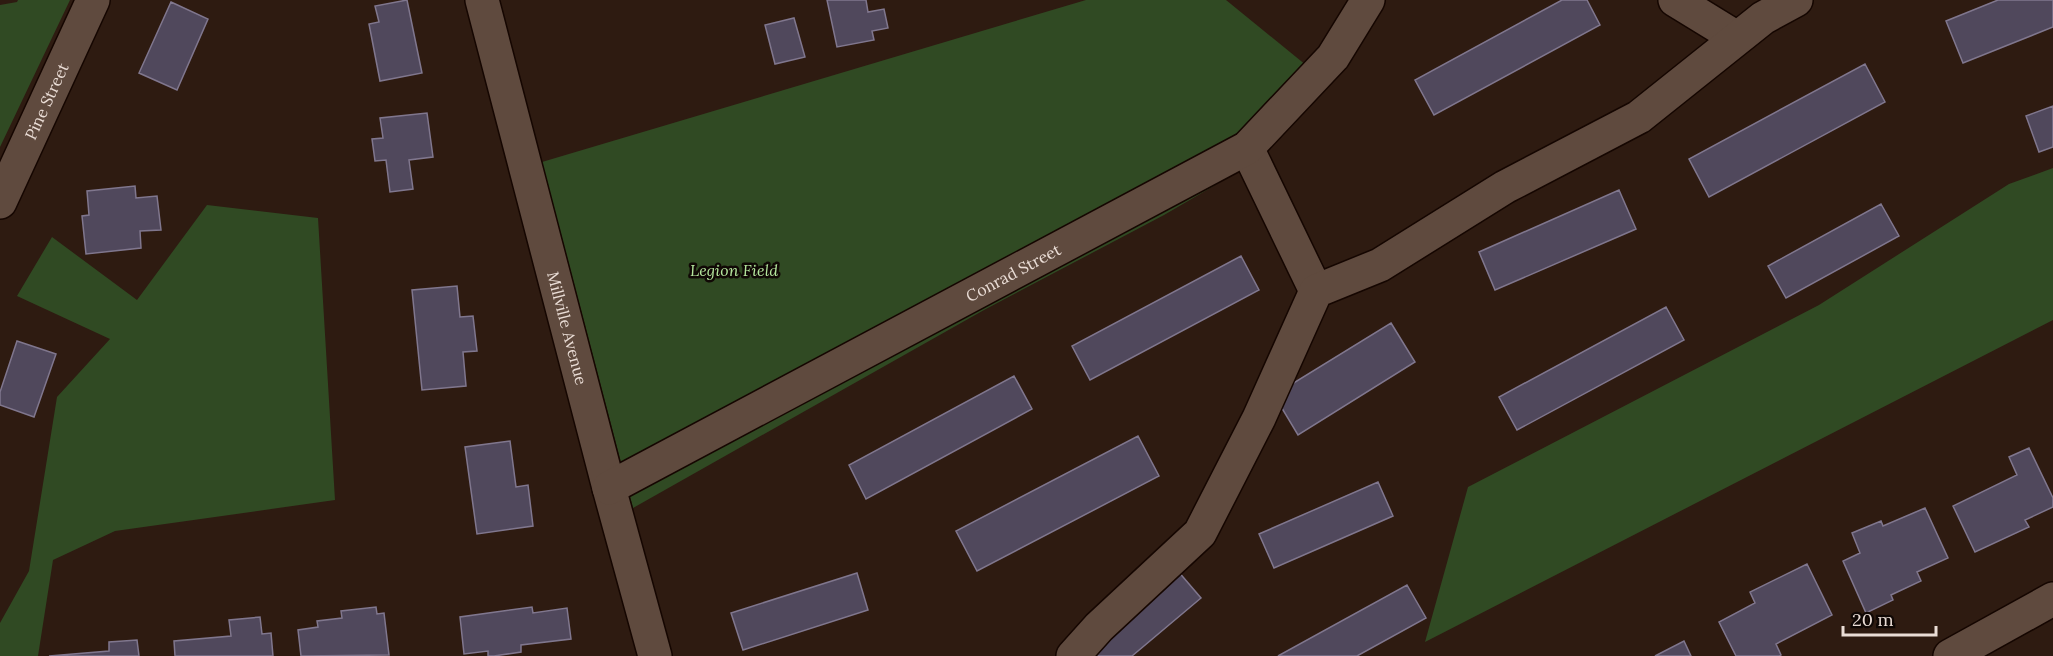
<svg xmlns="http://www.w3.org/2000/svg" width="2053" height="656" font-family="Lora,serif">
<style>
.green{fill:#304a23}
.building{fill:#50485c;stroke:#80778e;stroke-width:1.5}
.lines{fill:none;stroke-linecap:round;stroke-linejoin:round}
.minor-casing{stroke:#150601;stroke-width:36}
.minor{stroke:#5f4a3e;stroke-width:33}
.labels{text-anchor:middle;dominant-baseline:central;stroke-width:5;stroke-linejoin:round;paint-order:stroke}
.street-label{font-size:16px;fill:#eaddd6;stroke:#100805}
.park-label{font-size:16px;font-style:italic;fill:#b4e69d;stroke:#100805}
</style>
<rect width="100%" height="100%" fill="#2e1b11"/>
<path class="green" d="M18 0H70L0 147V5L17 2Z
M1086 0H1226L1312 70 1236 173 1164 215 984 310 633 508 542 162Z
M2053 168V320L1425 642 1468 487 1819 305 2009 184Z
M207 205 318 218 335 500 115 531 53 560 38 656H0V623L29 571 57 397 110 339 17 296 52 237 137 300Z"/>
<path class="building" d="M407 0 422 73 380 81 369 24 379 22 375 6Z
M827 0H866L868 12 884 9 888 28 872 31 874 40 837 47Z
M1562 0H1587L1600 25 1434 115 1415 80Z
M1998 0H2053V27L1963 63 1946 21Z
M171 2 208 19 177 90 139 73Z
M794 18 805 57 775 64 765 25Z
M1865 64 1885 102 1709 197 1689 159Z
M2053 106V147L2039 152 2026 116Z
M427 113 433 157 409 160 413 189 390 192 386 160 375 161 372 139 383 138 380 118Z
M135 186 136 198 157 196 161 230 140 231 141 248 86 254 82 216 89 215 87 191Z
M1619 190 1636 229 1495 290 1479 252Z
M1881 204 1899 236 1786 298 1768 266Z
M1241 256 1259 290 1090 380 1072 346Z
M457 286 460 317 473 316 477 351 463 352 466 386 422 390 412 290Z
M1666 307 1684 340 1517 430 1499 397Z
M1391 323 1415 362 1298 435 1274 395Z
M17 341 56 354 34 417 0 405V392Z
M1014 376 1032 409 866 499 849 465Z
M1138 436 1159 476 977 571 956 531Z
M510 441 516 487 528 485 533 526 477 534 465 447Z
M2029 448 2053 498V507L2025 520 2029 527 1975 552 1953 506 2017 475 2009 457Z
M1378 482 1393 516 1274 568 1259 534Z
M1925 508 1948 558 1917 572 1921 581 1891 595 1893 600 1866 613 1843 561 1860 553 1852 533 1881 521 1883 526Z
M1807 564 1832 615 1776 644 1781 655 1779 656H1736L1719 622 1755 603 1750 592Z
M1177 570 1201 598 1132 656H1080Z
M857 573 868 610 743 650 731 613Z
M1407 585 1426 618 1357 656H1278Z
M376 607 377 614 384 613 389 655 301 656 298 630 318 627 317 621 342 618 341 611Z
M532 607 533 613 567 608 571 639 521 645V652L494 656H488V651L464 654 460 617Z
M260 617 262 634 271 633 273 656H175L174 641 231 636 229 620Z
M137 640 139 656H49L109 651V642Z
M1684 641 1691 656H1655Z"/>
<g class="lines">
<defs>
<g id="minor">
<path id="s1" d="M482 0 609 488 655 656"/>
<path d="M1675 0 1737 38"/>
<path d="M1247 148 1316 291"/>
<path id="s2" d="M0 202 93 0"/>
<path id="s3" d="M609 488 1247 148 1333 57 1368 0"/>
<path d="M1073 656 1099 627 1200 533 1259 418 1316 291 1380 265 1505 187 1639 117 1763 18 1796 0"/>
<path d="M1950 656 2053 599"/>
</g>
</defs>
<use href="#minor" class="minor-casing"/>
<use href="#minor" class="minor"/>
</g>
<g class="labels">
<g class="street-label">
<text stroke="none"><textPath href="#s2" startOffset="111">Pine Street</textPath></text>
<text stroke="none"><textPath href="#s3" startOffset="458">Conrad Street</textPath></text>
<text stroke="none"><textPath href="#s1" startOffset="339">Millville Avenue</textPath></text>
</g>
<g class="park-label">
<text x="734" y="270">Legion Field</text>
</g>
</g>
<path d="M1843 626v9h93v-9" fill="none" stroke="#eaddd6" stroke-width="3"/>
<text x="1852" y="626" font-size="18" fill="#eaddd6" stroke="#100805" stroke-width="4.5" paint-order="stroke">20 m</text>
</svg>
